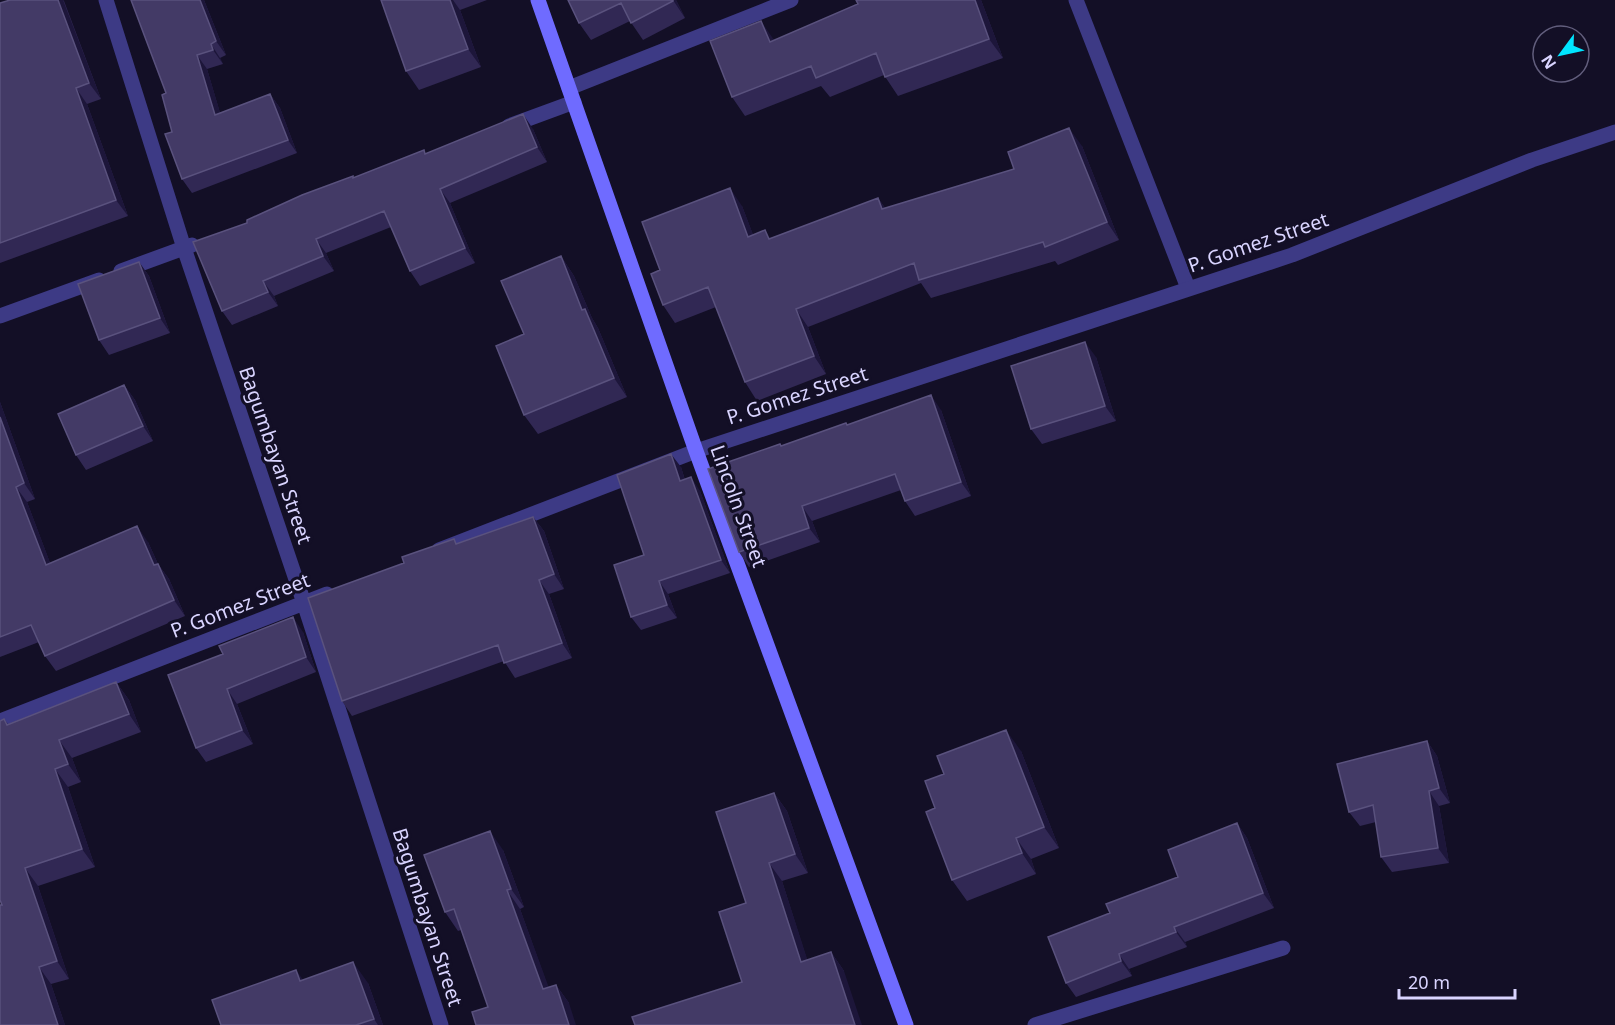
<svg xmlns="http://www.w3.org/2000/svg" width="1615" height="1025" font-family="'Noto Sans',sans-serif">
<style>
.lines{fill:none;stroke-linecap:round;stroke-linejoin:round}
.lane{stroke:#3d3a85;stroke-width:15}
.street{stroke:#3d3a85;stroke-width:15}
.secondary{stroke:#6f6bff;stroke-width:15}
.wall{fill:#312854}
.shaded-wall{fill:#1d163a}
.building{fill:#433a66;stroke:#5a527e;stroke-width:1.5}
.labels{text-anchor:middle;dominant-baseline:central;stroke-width:6;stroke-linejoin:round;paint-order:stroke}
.street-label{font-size:20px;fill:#d9d4ff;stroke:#130f26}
</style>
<rect width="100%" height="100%" fill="#130f26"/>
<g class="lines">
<path class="lane" d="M1076 0 1188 288"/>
<path class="street" d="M106 0 184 248 304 603 441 1025
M569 88 791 0
M509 126 574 102
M121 271 192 245
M0 316 99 280
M439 550 696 451 1292 255 1532 160 1615 132
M0 721 327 594
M1035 1025 1283 948"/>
<path class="secondary" d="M538 0 696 451 906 1025"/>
</g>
<path class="wall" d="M10 0H63L64 1 101 99 87 104 128 216 0 263V3Z
M204 0 226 55 220 58 223 64 207 69 220 113 270 94 280 108 297 153 192 193 182 179 172 132Z
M381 0H487L460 10 481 67 419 90 406 71Z
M568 0H676L685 18 643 40 630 21 591 40 579 23Z
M981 0 1003 58 898 96 884 75 830 97 821 86 745 116 732 97 775 40Z
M533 129 547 162 450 203 475 263 420 286 410 271 391 227 326 253 334 271 274 296 278 306 232 325 222 311 247 223 354 178 426 154Z
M1082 146 1119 240 1058 265 1055 261 931 298 921 283 808 327 826 374 757 401 745 382 716 307 675 323 663 305 660 270 742 206 753 235 771 238 878 198 885 208 1014 169Z
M561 256 574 276 592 318 598 328 627 397 538 434 524 415V334Z
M139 262 149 276 170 333 109 355 99 340Z
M1096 357 1116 421 1042 444 1031 429Z
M124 385 135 400 153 441 86 470 76 455Z
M0 402 35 499 27 502 50 563 148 542 158 564 169 579 185 616 56 671 45 656 39 642 0 657Z
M941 410 971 496 915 516 905 501 901 490 812 521 820 542 749 567 739 552 781 446 848 425Z
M681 467 685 480 700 491 730 573 668 594 677 618 641 630 631 617 644 555Z
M533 517 544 531 564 589 549 594 572 658 515 678 504 661 352 716 342 701 458 544Z
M303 632 316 672 237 704 253 744 206 762 196 748 223 654Z
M116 682 129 700 141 732 72 758 81 782 68 787 95 867 38 886 69 979 51 984 65 1025H0L4 719 8 724Z
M1427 741 1437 756 1450 803 1439 806 1449 863 1392 872 1381 857 1376 822 1360 826 1349 812Z
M1021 751 1059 848 1031 859 1036 874 967 901 952 880 935 808 944 774Z
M774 793 787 811 808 873 782 881 807 960 831 952 844 971 742 982 746 903Z
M1237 823 1247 838 1274 908 1185 942 1187 947 1129 969 1132 976 1076 997 1066 983 1178 877Z
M503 850 524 907 520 909 548 987 556 985 569 1003 488 1007 461 930 458 931 445 912Z
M303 980 368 983 383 1025H221Z"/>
<path class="shaded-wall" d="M58 0H63L101 99 89 83Z
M200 0H204L226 55 216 41Z
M450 0H453L460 10 481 67 468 49Z
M673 0H676L685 18Z
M975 0H981L1003 58 989 39Z
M761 21 774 40 783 61 770 42Z
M211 44 220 58 223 64 213 50Z
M197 55 207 69 225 129 215 115Z
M76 88 87 104 128 216 116 200Z
M270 94 280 108 297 153 288 140Z
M523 114 533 129 547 162 537 147Z
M1069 128 1082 146 1119 240 1107 222Z
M730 188 742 206 761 255 748 237Z
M440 189 450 203 475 263 465 248Z
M878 198 891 216 882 209Z
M316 239 326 253 334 271 323 256Z
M561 256 574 276 592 318 598 328 627 397 614 378 582 310Z
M139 262 149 276 170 333 160 318Z
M263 281 274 296 278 306 268 292Z
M796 309 808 327 826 374 814 356Z
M1085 342 1096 357 1116 421 1105 406Z
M124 385 135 400 153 441 143 426Z
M931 395 941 410 971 496 961 482Z
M0 402 35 499 24 483 0 417Z
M671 454 681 467 689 494 680 481Z
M691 477 700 491 730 573 721 560Z
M16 487 27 502 57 581 46 565Z
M802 506 812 521 820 542 809 528Z
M533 517 544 531 564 589 554 574Z
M137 526 148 542 158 564 169 579 185 616 174 600 154 565Z
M539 580 549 594 572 658 562 643Z
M659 581 668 594 677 618 667 605Z
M293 617 303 632 316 672 306 657Z
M116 682 129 700 141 732 129 714Z
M227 689 237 704 253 744 242 730Z
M1006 730 1021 751 1059 848 1044 827Z
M59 740 72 758 81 782 68 764Z
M1427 741 1437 756 1450 803 1439 788Z
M55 769 68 787 95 867 82 849Z
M1429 791 1439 806 1449 863 1438 848Z
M774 793 787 811 808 873 795 854Z
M1237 823 1247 838 1274 908 1263 893Z
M490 831 503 850 524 907 511 889Z
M1016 838 1031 859 1036 874 1022 853Z
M769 863 782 881 814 980 801 962Z
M25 868 38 886 69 979 57 961Z
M507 890 520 909 556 1007 543 989Z
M1174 927 1185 942 1187 947 1176 932Z
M831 952 844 971 862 1025H855Z
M1119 954 1129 969 1132 976 1121 961Z
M353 962 368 983 383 1025H378L374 1019Z
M39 967 51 984 65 1025H58Z
M296 970 311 991 300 981Z
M556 985 569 1003 576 1025H569Z"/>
<path class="building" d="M10 0H58L89 83 76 88 116 200 0 243V3Z
M131 0H200L216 41 211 44 213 50 197 55 215 115 270 94 288 140 182 179 165 134 172 132 162 95 166 93Z
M381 0H450L468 49 406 71Z
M568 0H673V1L631 23 621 3 579 23Z
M856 0H975L989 39 885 77 876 53 816 78 811 66 732 97 710 41 761 21 770 42 858 4Z
M523 114 537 147 440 189 465 248 410 271 384 211 316 239 323 256 263 281 268 292 222 311 193 242 247 223V220L302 195 353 176V178L424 150 425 154Z
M1069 128 1107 222 1045 247 1043 242 919 280 914 263 796 309 814 356 745 382 708 287 663 305 651 274 660 270 642 222 730 188 748 237 765 230 769 239 878 198 882 209 1014 169 1008 152Z
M561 256 582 310 585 309 614 378 524 415 496 346 524 334 501 281Z
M139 262 160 318 99 340 78 284Z
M1085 342 1105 406 1031 429 1011 366Z
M124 385 143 426 76 455 58 414Z
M931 395 961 482 905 501 895 474 802 506 809 528 739 552 708 469 780 444 781 446 846 423 847 425Z
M0 417 24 483 16 487 46 565 137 526 154 565 158 564 174 600 45 656 31 625 0 637Z
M671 454 680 481 691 477 721 560 659 581 667 605 631 617 614 565 644 555 617 475Z
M533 517 554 574 539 580 562 643 504 663 498 645 342 701 308 598 404 563 402 557 454 539 456 544Z
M293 617 306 657 227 689 242 730 196 748 168 675 223 654 219 646Z
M116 682 129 714 59 740 68 764 55 769 82 849 25 868 57 961 39 967 58 1025H0V905H2L0 900V721L4 719 7 725Z
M1006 730 1044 827 1016 838 1022 853 952 880 926 812 935 808 925 781 944 774 937 756Z
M1427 741 1439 788 1429 791 1438 848 1381 857 1373 805 1349 812 1337 764Z
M774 793 795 854 769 863 801 962 831 952 855 1025H635L632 1017 742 982 719 912 746 903 716 812Z
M1237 823 1263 893 1174 927 1176 932 1119 954 1121 961 1066 983 1048 937 1110 913 1106 904 1178 877 1168 850Z
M490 831 511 889 507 890 543 989 556 985 569 1025H476L472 1012 488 1007 454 909 445 912 424 855Z
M353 962 374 1019 356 1025H221L212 1000 296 970 300 981Z"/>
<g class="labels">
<g class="street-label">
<text transform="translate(1258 242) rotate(-19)">P. Gomez Street</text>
<text transform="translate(797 395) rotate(-18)">P. Gomez Street</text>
<text transform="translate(276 455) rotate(71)">Bagumbayan Street</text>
<text transform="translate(739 506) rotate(70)">Lincoln Street</text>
<text transform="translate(240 605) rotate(-21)">P. Gomez Street</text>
<text transform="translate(428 917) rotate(72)">Bagumbayan Street</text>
</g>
</g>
<g transform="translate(1561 54) rotate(237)"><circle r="28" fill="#130f26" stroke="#625e7d" stroke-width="1.5"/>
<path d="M0-4.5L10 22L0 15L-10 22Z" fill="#00e5ff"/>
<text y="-9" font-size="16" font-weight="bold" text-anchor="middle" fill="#d9d4ff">N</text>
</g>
<path d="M1399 989v9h116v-9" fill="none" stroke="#d9d4ff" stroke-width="3"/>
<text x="1408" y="989" font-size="18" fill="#d9d4ff" stroke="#130f26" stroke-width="4.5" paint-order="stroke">20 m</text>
</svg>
